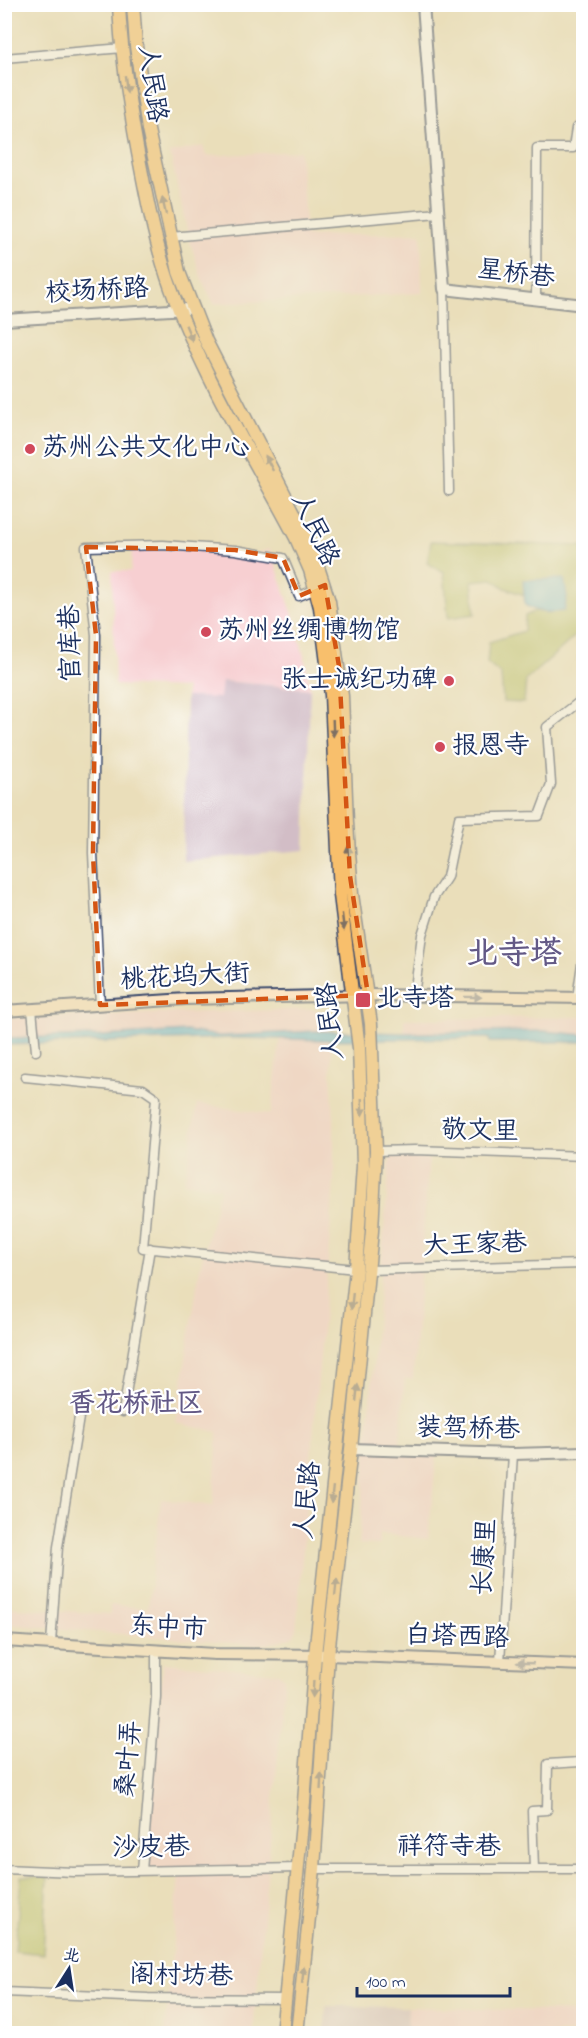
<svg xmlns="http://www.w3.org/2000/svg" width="588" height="2038" font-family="'Indie Flower','LXGW WenKai TC',sans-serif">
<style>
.built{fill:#f7cfd1}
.industrial{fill:#d2bdc6}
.green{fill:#b0bc5e;stroke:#66765e;stroke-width:1.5}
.water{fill:#5bb4d8;stroke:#3b729b;stroke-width:1.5}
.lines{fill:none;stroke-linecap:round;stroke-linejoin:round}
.minor-casing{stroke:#3a496c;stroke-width:11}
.tertiary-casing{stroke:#3a496c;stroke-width:14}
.secondary-casing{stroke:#3a496c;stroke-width:14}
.primary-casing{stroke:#3a496c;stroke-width:15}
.minor{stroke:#fff;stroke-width:8}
.tertiary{stroke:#fff;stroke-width:10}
.secondary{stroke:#fce5c4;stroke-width:10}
.primary{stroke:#f8bf6c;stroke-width:12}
.oneway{fill:#7e7064}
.oneway2{fill:#8c8a91}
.marked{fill:none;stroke:#d45514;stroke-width:4.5;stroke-dasharray:12 8;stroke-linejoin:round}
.poi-dot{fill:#d1495b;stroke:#fff;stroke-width:2}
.labels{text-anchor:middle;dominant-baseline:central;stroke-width:4.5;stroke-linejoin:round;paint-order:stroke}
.street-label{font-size:26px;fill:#1b2f5e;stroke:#fff}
.poi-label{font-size:26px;fill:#1b2f5e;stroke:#fff;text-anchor:start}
.neighbourhood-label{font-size:27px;font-weight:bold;fill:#635986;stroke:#fff}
.district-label{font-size:32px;font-weight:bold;fill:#635986;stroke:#fff}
</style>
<rect width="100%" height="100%" fill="#fff"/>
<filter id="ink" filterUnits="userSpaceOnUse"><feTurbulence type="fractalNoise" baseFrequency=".0167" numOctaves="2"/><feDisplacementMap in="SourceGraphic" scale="12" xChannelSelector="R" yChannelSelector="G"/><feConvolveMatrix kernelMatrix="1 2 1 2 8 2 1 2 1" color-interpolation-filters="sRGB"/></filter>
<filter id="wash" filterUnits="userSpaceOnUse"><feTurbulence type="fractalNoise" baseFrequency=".008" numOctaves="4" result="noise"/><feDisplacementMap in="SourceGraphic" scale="24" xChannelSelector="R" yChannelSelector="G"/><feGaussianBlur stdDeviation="1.35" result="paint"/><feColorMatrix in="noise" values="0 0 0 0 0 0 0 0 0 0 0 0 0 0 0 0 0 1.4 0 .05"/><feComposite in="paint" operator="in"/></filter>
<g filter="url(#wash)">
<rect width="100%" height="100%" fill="#eadeba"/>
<path class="built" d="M203 146 206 156 300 151 306 236 421 233 422 293 214 304 202 280 188 235 170 153Z
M270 548 295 621 306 665 310 689 223 681 221 699 186 697V688L115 685 112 571H131L132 549H189L249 556Z
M313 1009 325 1013 328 1017 329 1031 220 1036 187 1031 101 1036 5 1038 4 1018Z
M583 1017V1035L478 1031 404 1033V1019Z
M280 1039 330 1040 332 1043 331 1075 334 1119V1181L325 1299 296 1631 293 1636 283 1640 269 1644 251 1645 5 1624 4 1607 110 1614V1605L148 1608 161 1499 213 1506 218 1432 176 1423 200 1267 220 1188 184 1182 197 1104 271 1114Z
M390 1157 429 1158 413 1379H405L399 1453 437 1454 428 1539 380 1534V1545L359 1544Z
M163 1663 278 1673 285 1678 253 2033H165L179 1874 145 1873Z
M408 2007 583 2012V2033L427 2034V2029L407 2028Z"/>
<path class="industrial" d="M222 681 310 689 305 850 183 861 186 697 220 698Z
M326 2006 408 2007 407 2028 427 2029V2033H313V2030L325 2031Z"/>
<path class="green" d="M431 541 583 546 582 630 526 680 524 703 503 702 501 675 487 663 489 642 524 631 525 616 535 611 549 613 524 580V595L505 588 493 579 472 581 475 614 448 618 444 572 427 563Z
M21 1876 48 1877 43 1954 15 1951Z"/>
<path class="water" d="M564 579 567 597 564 611C549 613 538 613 525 605L523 580Z
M187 1031 220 1036 316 1031 408 1033 545 1031 584 1035 583 1042H490L489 1038 330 1040 236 1038 5 1045V1038L101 1036Z"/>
</g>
<g filter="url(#ink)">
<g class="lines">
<defs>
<path id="minor" d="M4 58 123 48
M170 237 438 213
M444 289 449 491
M536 300 537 148H573L576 128 584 127
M414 996 422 935 434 897 447 877 459 818 539 816 551 784 547 727 584 698
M577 998 584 950
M100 1005 93 853 96 635 86 547 163 545 235 550 283 558 299 596 319 588
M32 1009 36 1051
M25 1077 143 1089 156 1098 143 1248 356 1269
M376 1151 415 1150 584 1156
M369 1270 584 1264
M123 1412 150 1248
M51 1643 58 1547 81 1405
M500 1662 513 1454
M4 1869 74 1872 298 1868
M314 1869H584
M534 1869 532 1811 547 1810 548 1764 580 1762 584 1743
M142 1871 156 1697V1650
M4 1992 148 1998 285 1999"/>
<path id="tertiary" d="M423 4 444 289 584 305
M4 320 187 309
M351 1449 513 1454 584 1452"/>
<path id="secondary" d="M4 1011 186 999 368 995 584 998
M4 1641 215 1654 328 1655 584 1665"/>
<path id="primary" d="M119 4C121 55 129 104 138 153 146 195 154 237 167 277 198 369 251 453 296 538L310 570 320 607 331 695 340 895 359 1048 363 1166 356 1269 315 1655 304 1802 282 2034
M133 4 136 46 148 130 179 272 206 341 303 530 318 567 329 601 342 696 347 823 352 894 371 1024 376 1151 372 1231 351 1449 328 1655 314 1869 297 2034"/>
</defs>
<use href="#minor" class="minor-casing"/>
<use href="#tertiary" class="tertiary-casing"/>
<use href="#secondary" class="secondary-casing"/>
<use href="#primary" class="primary-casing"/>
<use href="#minor" class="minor"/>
<use href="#tertiary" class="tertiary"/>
<use href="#secondary" class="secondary"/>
<use href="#primary" class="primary"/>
</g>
<defs><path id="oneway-solid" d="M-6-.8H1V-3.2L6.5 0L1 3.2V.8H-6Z" transform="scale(1.5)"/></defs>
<g class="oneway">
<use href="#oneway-solid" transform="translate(126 84) rotate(83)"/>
<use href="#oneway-solid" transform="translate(164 206) rotate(-103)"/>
<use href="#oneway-solid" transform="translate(189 333) rotate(67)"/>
<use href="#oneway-solid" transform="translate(269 463) rotate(-117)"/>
<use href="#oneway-solid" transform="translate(333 728) rotate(88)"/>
<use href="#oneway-solid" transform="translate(349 854) rotate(-94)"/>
<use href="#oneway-solid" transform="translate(343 922) rotate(83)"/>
<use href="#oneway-solid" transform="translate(362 1107) rotate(88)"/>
<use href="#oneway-solid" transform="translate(352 1301) rotate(96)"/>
<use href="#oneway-solid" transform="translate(357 1393) rotate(-84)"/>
<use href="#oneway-solid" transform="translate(332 1495) rotate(96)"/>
<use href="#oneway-solid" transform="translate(336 1587) rotate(-84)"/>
<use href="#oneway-solid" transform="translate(313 1689) rotate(93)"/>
<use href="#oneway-solid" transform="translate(321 1781) rotate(-87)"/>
<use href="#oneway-solid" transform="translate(303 1975) rotate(-84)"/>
</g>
<g class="oneway2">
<use href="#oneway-solid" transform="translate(473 997) rotate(1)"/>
<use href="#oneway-solid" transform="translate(525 1663) rotate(-178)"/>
</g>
</g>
<path d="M0 0H588V2038H0ZM86 547 235 550 283 558 299 596 325 585 339 666 350 876 368 995 100 1005 93 853 96 635Z" fill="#eadeba" fill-opacity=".55" fill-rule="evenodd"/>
<path class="marked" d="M86 547 235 550 283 558 299 596 325 585 339 666 350 876 368 995 100 1005 93 853 96 635Z"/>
<g class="poi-dot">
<circle cx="30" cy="449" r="6"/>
<circle cx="206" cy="632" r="6"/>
<circle cx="449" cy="681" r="6"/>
<circle cx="440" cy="747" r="6"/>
<rect x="355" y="992" width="16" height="16" rx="3"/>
</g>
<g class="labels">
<g class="street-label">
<text transform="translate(151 84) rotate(82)">人民路</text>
<text transform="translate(516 275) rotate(7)">星桥巷</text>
<text transform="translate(97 292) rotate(-3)">校场桥路</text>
<text transform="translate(314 530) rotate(65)">人民路</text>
<text transform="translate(72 643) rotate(-91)">官库巷</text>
<text transform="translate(185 978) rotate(-3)">桃花坞大街</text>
<text transform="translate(332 1021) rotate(-96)">人民路</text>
<text transform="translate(480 1132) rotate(2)">敬文里</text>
<text transform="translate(475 1246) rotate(-2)">大王家巷</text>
<text transform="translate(468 1430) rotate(1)">装驾桥巷</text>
<text transform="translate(309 1500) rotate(-84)">人民路</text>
<text transform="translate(486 1557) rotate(-86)">长康里</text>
<text transform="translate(168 1629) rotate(4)">东中市</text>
<text transform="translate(457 1638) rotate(2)">白塔西路</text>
<text transform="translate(130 1759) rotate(-85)">桑叶弄</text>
<text x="449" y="1848">祥符寺巷</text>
<text transform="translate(151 1849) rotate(-1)">沙皮巷</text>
<text transform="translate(181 1977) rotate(1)">阁村坊巷</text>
</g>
<g class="poi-label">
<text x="42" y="449">苏州公共文化中心</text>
<text x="218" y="632">苏州丝绸博物馆</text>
<text x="437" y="681" text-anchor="end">张士诚纪功碑</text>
<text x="452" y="747">报恩寺</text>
<text x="376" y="1000">北寺塔</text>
</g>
<g class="neighbourhood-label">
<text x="136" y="1404">香花桥社区</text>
</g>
<g class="district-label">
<text x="514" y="955">北寺塔</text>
</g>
</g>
<rect width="588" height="2038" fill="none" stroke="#fff" stroke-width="24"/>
<g transform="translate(69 1969) rotate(12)" stroke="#ffffff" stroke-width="4.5" paint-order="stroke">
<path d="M0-4.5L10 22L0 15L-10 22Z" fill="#1b2f5e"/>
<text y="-9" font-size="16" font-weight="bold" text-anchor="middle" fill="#1b2f5e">北</text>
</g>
<path d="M357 1987v9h153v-9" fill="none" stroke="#1b2f5e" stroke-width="3"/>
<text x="366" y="1987" font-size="18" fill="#1b2f5e" stroke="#ffffff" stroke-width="4.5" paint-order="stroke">100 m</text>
</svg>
